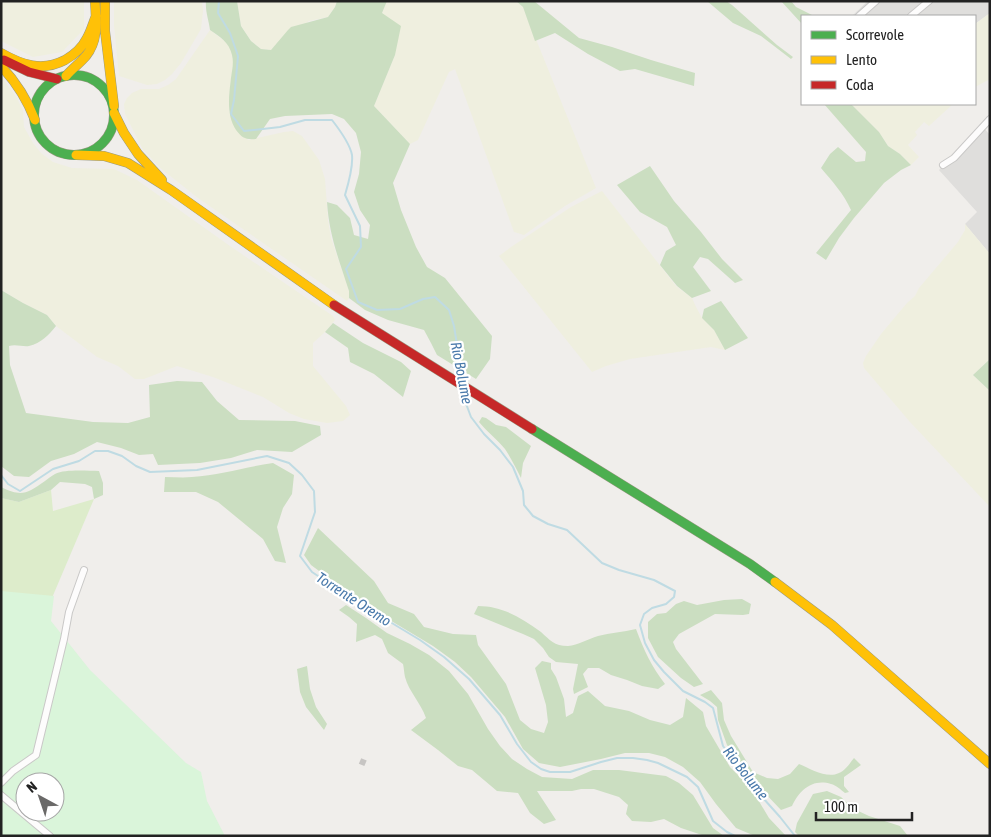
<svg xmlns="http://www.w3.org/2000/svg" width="991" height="837" font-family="'Asap Condensed',sans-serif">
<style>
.residential{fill:#dfdedc}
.farmland{fill:#efefdf}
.grass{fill:#ddeccb}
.forest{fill:#cbdec1}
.park{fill:#daf5da;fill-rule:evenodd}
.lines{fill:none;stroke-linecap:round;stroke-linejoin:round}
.stream{stroke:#bfdbe3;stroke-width:2}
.street-tunnel{stroke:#c7c5c3;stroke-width:6;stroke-dasharray:6 3;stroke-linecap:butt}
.street-casing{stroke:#c9c8c7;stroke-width:8}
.fast-casing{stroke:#999a82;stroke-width:10}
.slow-casing{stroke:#999a82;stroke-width:10}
.jam-casing{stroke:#999a82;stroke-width:10}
.street{stroke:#fdfcfc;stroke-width:6}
.fast{stroke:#4caf50;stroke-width:9}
.slow{stroke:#ffc107;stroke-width:9}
.jam{stroke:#c62828;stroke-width:9}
.labels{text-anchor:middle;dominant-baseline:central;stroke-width:4.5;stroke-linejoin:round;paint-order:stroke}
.water-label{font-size:15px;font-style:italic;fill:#4a7aab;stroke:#fff}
</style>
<rect width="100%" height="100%" fill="#f0eeeb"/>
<path class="residential" d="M868 1H990V13L975 24V16L853 15Z
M982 126 990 135V254L965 224 977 212 939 170Z"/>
<path class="farmland" d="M1 1H84V29L62 52 33 57 1 41Z
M114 1H202L203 11 201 29 181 63 172 74 165 80 157 84 147 85 119 76 114 25Z
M237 1H337L335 7 328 17 309 21 279 42 271 50 261 49 251 41 241 26Z
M387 1H516L523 7 596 188 565 206 524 235 514 232 455 69 449 72 418 140 410 144 374 106 395 55 382 13Z
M990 13V79L975 87V24Z
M210 30 227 43 230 48 233 57V66L230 86 229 111 248 140 284 132 293 131 302 136 319 160 325 179 328 220 331 238 349 291V298L347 301 198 198 159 167 142 148 125 114 124 104 127 98 132 93 141 89H159L168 85 176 79Z
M1 76 17 98 23 111 24 127 33 143 41 153 53 162 72 168 114 169 137 180 230 246 333 316 335 320 325 332 313 343V366L346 406 350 415 343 421 327 423 304 419 289 413 263 397 213 377 177 366 144 379H135L118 366 97 357 56 326 47 315 23 303 1 290Z
M851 104H953L929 126 924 122 915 132 917 135 908 145 919 157 911 165 900 154 888 146 879 132Z
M602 191 676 286 692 298 696 307 702 318 714 330 725 350 711 347 630 359 606 366 592 372 499 256 511 247 571 207Z
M965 224 990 254V359L973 375 990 391V507L910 422 864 368 863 363 866 356 881 334 907 303 915 296 919 288 958 242 965 230Z"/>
<path class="grass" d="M51 490 53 511 94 499 43 619 1 778V498L19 502Z"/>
<path class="forest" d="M206 1H237L241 26 251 41 261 49 271 50 288 30 291 27 328 17 335 7 337 1H387L382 13 401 26 395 55 374 106 410 144 393 183 401 210 416 247 427 267 445 278 492 336 490 359 476 379 437 355 431 343 424 330 388 320 365 310 349 298V291C339 260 329 235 327 202L337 205 350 218 354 235 368 239 370 225 360 210 354 192 359 174 361 152 356 133 344 119 332 114 285 116 270 119 256 139C246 140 242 138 236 130 226 115 229 95 231 78 232 70 234 63 232 55 229 42 220 37 210 30 209 21 205 11 206 1Z
M516 1H534L579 38 612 47 651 60 695 73 694 86 635 69 620 71 588 54 555 33 535 41 523 7Z
M707 1H726L732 5 777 45 793 57 791 59 761 36 733 23Z
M781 1H791L796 7 814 16H802V24Z
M824 104H851L879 132 888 146 900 154 911 165 901 170 884 183 854 218 839 238 826 260 816 253 851 210C844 194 832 181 821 168L830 154 838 147 856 162 865 161 866 152Z
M650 166 674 201 701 232 722 259 743 280 735 283 708 259 700 257 693 267 711 291 692 298 677 286 660 265 666 251 676 245 667 227 640 212 617 185Z
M1 290 23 303 47 315 56 326C49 335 41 343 29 346 23 347 16 344 9 346L10 365 26 413 93 422 128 423 150 417 149 385 177 381 202 382 217 401 239 420 295 421 320 426 321 435 292 452 257 450 231 458 200 463 158 465 153 454 139 455 121 448 97 442 74 454 51 461 29 477 14 476 1 466Z
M721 301 748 338 725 350 714 330 702 318 704 309Z
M333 323 363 343 401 362 411 371 403 397 374 374 350 362 348 348 325 332Z
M990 359V391L973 375Z
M482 417 486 418 496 425 506 427 531 446 523 463 521 478C516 468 511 458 505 449 497 439 487 432 479 422Z
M273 463 294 475 292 494 283 508 277 527 286 563 275 561 263 539 218 502 196 492H164L165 477C174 477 183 478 192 477 220 475 246 467 273 463Z
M99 471 103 483V495L94 499 92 487 85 484 60 482 51 490 19 502 1 498V487C22 497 26 494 45 481 48 479 51 476 55 474 65 469 87 471 99 471Z
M318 528 374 581 388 603 414 614 424 627 453 634 476 635 478 645 506 684 520 720 531 729 544 733 548 722 546 705 535 668 542 661 551 663V669L556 677 564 699 566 717 573 713 578 696 588 691 605 706 629 711 650 720 670 725 683 717 686 698 703 712 706 726 730 767 751 788 769 818 786 836H755L736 828 716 804 700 782 683 767 665 757 649 753H625L601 759 560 767 539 763 523 749 505 717 471 677 455 662 433 646 378 613 350 594 311 565 304 555Z
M742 599 751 604 749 614 743 615 715 614 679 634 673 642 676 649 703 684 694 687 681 678 658 657 648 638V622L657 614 666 613 676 604 684 601 697 605 724 600Z
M346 605 366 618 387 633 410 644 429 655 449 671 468 694 488 729 500 746 512 759 527 769 542 777 572 779 593 770H619L666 776 679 783 693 795 713 828 724 836H705L681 828 664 819 651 822 632 821 626 814 628 805 619 797 594 789H581L572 791H537L556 820 544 824 530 813 518 793 497 791 472 770 458 766 438 750 411 730 426 718C421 703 409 692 405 677 404 673 404 668 403 664L388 653 382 639 375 635 356 642 357 624 349 617 339 610Z
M478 606C503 606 521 618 541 632 550 640 554 646 568 646 578 645 588 639 598 636 610 633 623 632 636 629 644 650 651 666 665 684L658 689 642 686 627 680 611 675 599 668H588L583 674 588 687 574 694 573 689 578 664 556 662 549 657 543 648 534 639 523 634 474 614Z
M307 666 310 689 316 707 327 724 324 730 306 707 300 692 297 669Z
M711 690 722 703 724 720 731 736 753 772 767 778 778 779 790 774 799 764C811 769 827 779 839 773 845 771 850 763 854 758L861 765 844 777V786L849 792 845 793C841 790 836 785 831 784 812 778 799 791 792 806L781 810 761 789 727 745 718 720 717 707 710 701 700 695Z
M827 791 841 797 854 809 869 816 900 826 908 836H799L795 832 797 823 813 794Z"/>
<path class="park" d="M1 591 54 596 51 621 90 670 186 763 201 772 207 801 225 836H1ZM25 782H55V812H25Z"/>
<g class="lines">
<path class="stream" d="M219 1 218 13 230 33 238 56 234 100 231 114 244 131 280 127 305 120H332C339 129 350 144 352 155 353 165 348 185 345 195L360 226 361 247 346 269 358 302 377 310 400 309 423 299 435 297 449 310 454 326 463 382
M464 392 465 401 471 417 484 434 500 450 513 467 523 491 524 505 533 516 548 524 567 530 602 563 619 570 654 580 675 591 674 597 666 604 652 608 644 614 640 625 645 643 654 660 664 672 683 691 705 702 713 708 723 746 763 798 780 817 795 836
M1 475 8 484 20 491 53 469 79 461 95 451H108L122 456 136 466 150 472 197 470 267 456 289 463 302 475 314 491 315 512 300 556 312 572 357 602 420 640 444 657 469 679 500 715 517 744 531 762 541 769 550 772H570L601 762 617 758H633L647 760 658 763 687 777 698 787 713 821 727 832 735 836"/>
<path class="street-tunnel" d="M360 761 367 764"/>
<defs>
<path id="street" d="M859 16 876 1
M911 16 929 1
M943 165 954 158 990 119
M1 783 13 771 36 755 64 639 69 612 84 570
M1 795 50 836"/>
<path id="fast" d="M34 115a40 40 0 1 1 80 0a40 40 0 1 1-80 0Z
M532 429 750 564 775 582"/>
<path id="slow" d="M105 1V31L114 106
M1 53C22 65 42 72 65 60 74 55 82 48 87 38 91 31 93 23 96 16
M1 66C16 82 27 99 35 120
M66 76C72 69 80 63 86 56 99 40 96 20 95 1
M114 113 124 133 138 154 162 180
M76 155 104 156 128 163 171 190 334 305
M775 582 832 625 990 764"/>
<path id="jam" d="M4 60 29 72 57 79
M334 305 532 429"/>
</defs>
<use href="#street" class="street-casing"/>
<use href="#fast" class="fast-casing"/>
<use href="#slow" class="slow-casing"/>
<use href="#jam" class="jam-casing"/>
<use href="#street" class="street"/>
<use href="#fast" class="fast"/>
<use href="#slow" class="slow"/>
<use href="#jam" class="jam"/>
</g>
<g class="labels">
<g class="water-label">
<text transform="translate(462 373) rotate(79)">Rio Bolume</text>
<text transform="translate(354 599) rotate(33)">Torrente Oremo</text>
<text transform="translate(746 773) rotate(52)">Rio Bolume</text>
</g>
</g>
<rect width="991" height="837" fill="none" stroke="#222222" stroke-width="5"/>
<rect x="801" y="15" width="175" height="90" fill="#ffffff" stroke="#a7a7a7"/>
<rect x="811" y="31" width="25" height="8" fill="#4caf50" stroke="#a7a7a7"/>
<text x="846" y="40" font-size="15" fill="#222222">Scorrevole</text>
<rect x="811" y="56" width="25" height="8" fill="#ffc107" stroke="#a7a7a7"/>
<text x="846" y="65" font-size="15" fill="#222222">Lento</text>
<rect x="811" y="81" width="25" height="8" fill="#c62828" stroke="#a7a7a7"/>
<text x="846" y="90" font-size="15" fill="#222222">Coda</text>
<g transform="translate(40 797) rotate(320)"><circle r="24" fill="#ffffff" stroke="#a7a7a7"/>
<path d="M0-4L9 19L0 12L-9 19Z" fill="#6a6968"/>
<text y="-8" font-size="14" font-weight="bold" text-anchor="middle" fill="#222222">N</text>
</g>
<path d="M816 812v8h96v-8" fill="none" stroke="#222222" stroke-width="2.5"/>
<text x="824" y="812" font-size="15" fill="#222222" stroke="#ffffff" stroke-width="4" paint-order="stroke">100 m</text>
</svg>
